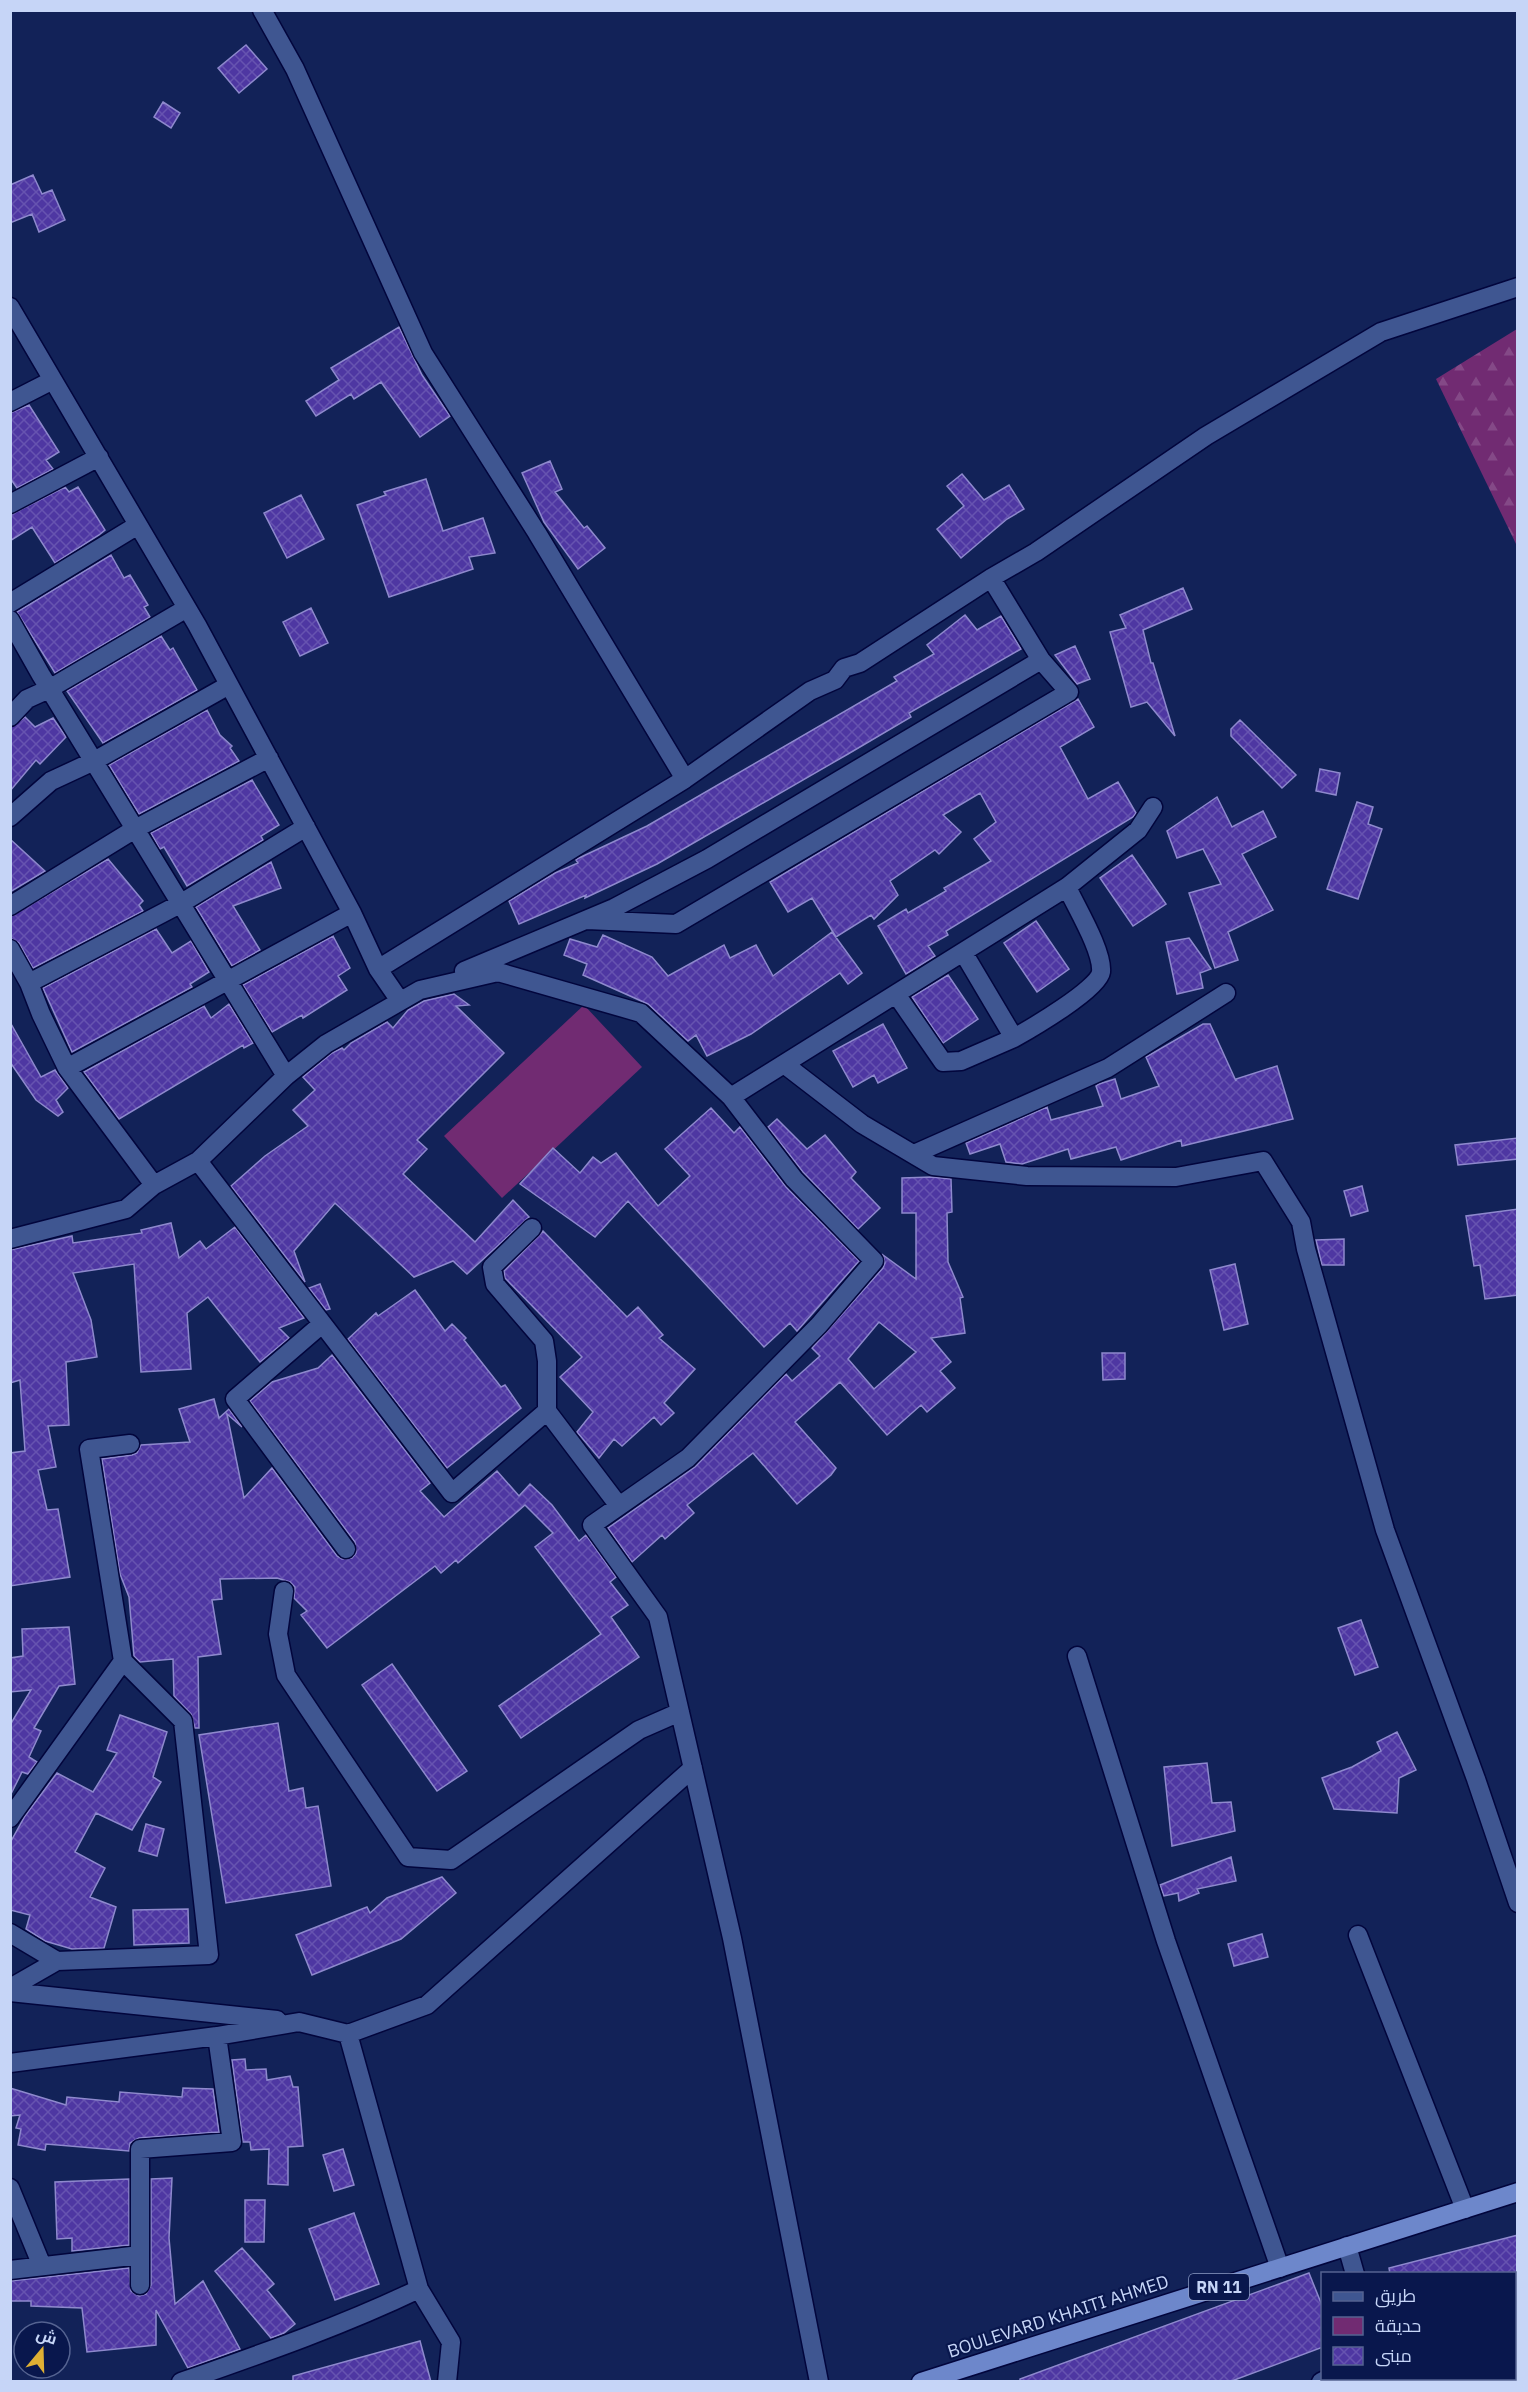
<svg xmlns="http://www.w3.org/2000/svg" width="1528" height="2392" font-family="'IBM Plex Sans',Cairo,sans-serif">
<style>
.green{fill:#712b72}
.forest{fill:url(#forest-firs)}
.building{fill:url(#building-cross-hatch);stroke:#8e89cd;stroke-width:1.5;fill-rule:evenodd}
.lines{fill:none;stroke-linecap:round;stroke-linejoin:round}
.minor-casing{stroke:#02053c;stroke-width:21}
.highway-casing{stroke:#02053c;stroke-width:21}
.minor{stroke:#3f5691;stroke-width:18}
.highway{stroke:#6d87cb;stroke-width:18}
.labels{text-anchor:middle;dominant-baseline:central;stroke-width:4.5;stroke-linejoin:round;paint-order:stroke}
.shield{fill:#09174d;stroke:#8d9cc4;stroke-width:1.5}
.shield-label{font-size:16px;font-weight:bold;fill:#c6d5f7}
.street-label{font-size:18px;fill:#c6d5f7;stroke:#09174d}
</style>
<defs>
<pattern id="forest-firs" width="22" height="20" patternUnits="userSpaceOnUse" patternTransform="scale(1.5)"><rect width="22" height="20" fill="#712b72"/><path d="M5 1l3.5 6h-7zM16 11l3.5 6h-7z" fill="#844987"/></pattern>
<pattern id="building-cross-hatch" width="8" height="8" patternUnits="userSpaceOnUse" patternTransform="scale(1.5)"><rect width="8" height="8" fill="#4e37a2"/><path d="M0 0l8 8M0 8l8-8" fill="none" stroke="#6653b0"/></pattern>
</defs>
<rect width="100%" height="100%" fill="#122258"/>
<path class="green" d="M584 1005 642 1067 502 1198 444 1136Z"/>
<path class="forest" d="M1517 329V546L1436 379Z"/>
<path class="building" d="M246 45 267 69 239 93 218 68Z
M163 102 180 113 171 128 154 117Z
M33 175 42 194 52 190 65 220 39 232 32 214 10 223V185Z
M399 327 422 375 450 416 420 437 381 382 354 399 351 394 316 416 306 401 339 380 331 368Z
M29 405 59 452 46 460 53 469 17 488 10 478V413Z
M550 461 562 489 555 492 584 528 587 526 605 548 578 569 544 522 522 473Z
M962 474 984 500 1009 485 1024 509 1007 519 961 558 937 529 964 506 947 486Z
M426 479 443 531 483 518 495 553 469 557 473 569 389 597 357 505 386 495 384 492Z
M65 487 69 492 78 487 105 530 99 535 55 563 32 527 10 541V515Z
M301 495 324 539 287 558 264 513Z
M111 555 124 578 130 575 148 605 144 607 150 617 55 673 17 612Z
M1183 588 1192 609 1143 630 1151 663H1153L1175 736 1147 702 1131 707 1110 632 1126 628 1120 615Z
M311 608 328 643 300 656 283 622Z
M965 615 977 630 1001 616 1021 649 909 713 911 717 848 754 657 864 585 898 586 895 519 924 509 901 555 873 578 863 576 860 579 858 647 826 897 681 894 677 934 654 927 645Z
M161 636 170 650 173 648 197 690 103 743 67 691Z
M1075 646 1090 679 1077 684 1055 655Z
M1078 699 1094 727 1060 747 1088 799 1118 782 1136 813 1133 817 946 931 948 935 928 946 935 956 906 974 878 926 906 909 908 913 946 891 944 888 991 861 974 839 996 822 980 793 943 815 961 832 939 854 935 850 890 881 898 895 874 919 871 915 836 937 812 898 788 912 770 882Z
M207 710 220 735 232 746 230 748 239 761 139 814 109 765Z
M25 717 35 727 53 718 66 737 40 764 36 760 10 791V728Z
M1240 720 1296 775 1282 788 1231 736V729Z
M1320 769 1340 773 1336 795 1316 791Z
M252 780 279 825 261 836 263 840 187 886 164 847 160 849 151 833Z
M1217 797 1232 827 1263 811 1276 837 1242 854 1273 910 1228 932 1238 960 1215 968 1189 893 1221 884 1203 849 1177 858 1167 831Z
M1357 802 1373 807 1368 824 1382 829 1358 899 1327 889Z
M10 839 45 871 10 892Z
M1132 855 1166 904 1133 926 1100 878Z
M108 859 143 901 139 905 143 911 33 968 19 943 10 938V917Z
M271 862 281 888 233 906 260 950 232 966 196 907Z
M1036 921 1069 969 1037 992 1004 943Z
M156 929 172 953 191 941 209 972 190 984 192 987 72 1052 43 988Z
M832 932 862 973 848 984 840 973 751 1034 707 1056 696 1035 688 1041 648 1004 583 975 587 964 564 955 570 939 597 947 603 935 652 957 668 976 724 945 730 958 756 945 773 976Z
M333 936 350 968 338 976 347 990 303 1018 302 1015 272 1032 243 985Z
M1189 938 1211 969 1200 973 1203 988 1177 994 1166 942Z
M948 975 978 1019 943 1043 912 997Z
M454 994 469 1005 456 1006 504 1053 417 1140 427 1149 403 1174 475 1242 513 1200 529 1217 467 1274 453 1261 414 1277 335 1203 294 1251 305 1282 231 1186 265 1156 308 1126 293 1110 315 1090 303 1077 332 1053 342 1048 344 1050 351 1043 387 1022 393 1028 408 1010 424 1001Z
M229 1004 253 1043 244 1048 243 1045 119 1119 84 1072 204 1006 211 1018Z
M10 1022 41 1077 55 1070 68 1088 56 1100 63 1112 58 1116 36 1100 10 1062Z
M883 1024 907 1068 878 1083 874 1075 853 1087 833 1051Z
M1203 1024H1210L1236 1081V1079L1277 1066 1293 1119 1182 1146 1181 1140 1121 1160 1116 1147 1071 1159 1068 1149 1022 1164 1006 1162 1000 1144 970 1154 966 1143 1047 1107 1051 1120 1103 1106 1096 1086 1099 1084 1115 1079 1121 1099 1159 1086 1146 1057Z
M711 1108 734 1133 740 1127 786 1187 859 1261 797 1331 790 1323 764 1347 628 1201 595 1237 520 1184 553 1148 580 1173 593 1157 601 1163 616 1153 658 1206 690 1176 665 1149Z
M777 1119 807 1149 825 1135 856 1172 851 1178 880 1208 858 1229 803 1172 768 1127Z
M1518 1138V1159L1458 1165 1455 1145Z
M932 1177 951 1179 952 1212 947 1213 948 1262 963 1297 960 1298 965 1333 931 1338 951 1362 940 1371 955 1388 927 1412 921 1405 887 1435 840 1382 795 1422 836 1468 831 1475 797 1504 753 1453 687 1505 694 1513 665 1539 662 1535 632 1562 608 1528 695 1467 786 1374 792 1381 820 1356 812 1348 883 1268 885 1263 883 1255 916 1279V1213H902V1178ZM879 1322 916 1352 874 1389 848 1359Z
M1362 1186 1368 1211 1351 1216 1344 1191Z
M1518 1209V1295L1485 1299 1480 1265 1474 1266 1466 1216Z
M171 1223 179 1258 200 1241 206 1249 235 1227 304 1318 279 1328 289 1338 260 1362 208 1297 187 1313 191 1369 141 1372 134 1264 73 1273 91 1320 97 1357 66 1362 69 1425 48 1426 56 1467 38 1470 47 1510 58 1509 70 1577 10 1586V1453L25 1451 20 1380 10 1383V1250L72 1236 73 1243 142 1233 141 1230Z
M543 1231 627 1317 638 1307 663 1335 659 1338 695 1369 664 1403 674 1413 661 1425 654 1417 622 1446 614 1439 599 1458 577 1432 593 1412 560 1377 582 1357 505 1278 504 1271Z
M1344 1239V1265H1322L1316 1240Z
M1235 1264 1248 1324 1224 1330 1210 1270Z
M320 1284 330 1309 326 1310 309 1288Z
M415 1290 445 1331 452 1324 466 1338 464 1340 501 1387 505 1385 521 1408 447 1468 348 1339 376 1313 378 1316Z
M1102 1353H1125V1379L1103 1380Z
M332 1355 430 1483 420 1491 444 1517 497 1471 519 1496 530 1484 552 1505 579 1541 586 1535 616 1577 610 1582 628 1605 611 1617 639 1657 521 1738 499 1706 601 1634 535 1547 553 1533 525 1505 458 1563 456 1560 441 1573 435 1566 327 1648 301 1615 307 1611 294 1598 295 1587 290 1582 277 1578 220 1579 222 1599 212 1600 221 1654 198 1657 199 1728H195L191 1714 174 1696 173 1659 140 1662 134 1656 129 1597 120 1574 102 1459 132 1455 137 1453 141 1445 190 1442 179 1409 214 1399 219 1418 229 1409 242 1427 227 1414 244 1498 272 1468 337 1556 342 1559 352 1558 356 1553 355 1542 250 1401 272 1382 318 1368Z
M1361 1620 1378 1667 1355 1675 1338 1628Z
M69 1627 75 1684 59 1686 34 1728 41 1731 29 1757 37 1762 28 1774 22 1772 10 1796V1725L31 1690 10 1692V1658L23 1656 22 1629Z
M392 1664 467 1771 437 1791 362 1685Z
M120 1715 167 1732 153 1777 161 1782 132 1830 96 1813 75 1852 105 1868 90 1897 116 1907 104 1948 72 1949 45 1941 26 1929 30 1915 10 1910V1843L25 1816 57 1773 93 1792 117 1753 107 1750Z
M278 1723 289 1791 303 1788 306 1808 318 1806 331 1886 226 1903 199 1735Z
M1397 1732 1416 1770 1399 1778 1397 1813 1334 1809 1322 1778 1352 1767 1381 1751 1377 1742Z
M1207 1763 1212 1803 1231 1802 1235 1831 1172 1846 1164 1767Z
M146 1824 164 1829 157 1856 139 1851Z
M1231 1857 1236 1881 1197 1889 1199 1893 1179 1901 1178 1893 1164 1896 1160 1885Z
M442 1877 456 1893 401 1939 312 1975 296 1935 367 1907 370 1913 387 1898Z
M188 1909 189 1943 134 1945 133 1910Z
M1262 1934 1268 1957 1234 1966 1228 1944Z
M245 2059 246 2070 266 2069 267 2080 290 2076 293 2087H298L303 2146 288 2147V2185L268 2184 269 2149 251 2150 250 2142H243L232 2060Z
M10 2088 66 2105 67 2097 119 2102 120 2092 182 2097 183 2088 213 2089 219 2132 139 2138 130 2143 129 2151 46 2144 45 2150 18 2145 21 2129 16 2128 20 2115 10 2116Z
M343 2149 354 2185 334 2191 323 2155Z
M172 2178 169 2238 175 2304 203 2281 240 2349 188 2368 156 2310V2345L87 2352 82 2308 31 2306V2301H10V2281L129 2268 131 2291 139 2296 146 2294 151 2285V2179Z
M129 2179V2245L72 2251V2238L57 2239 55 2182Z
M245 2200H265L264 2242H245Z
M354 2213 379 2284 335 2300 309 2229Z
M1518 2235V2274H1390L1389 2268Z
M242 2248 274 2284 267 2290 295 2324 284 2333 271 2338 215 2271Z
M1309 2273 1323 2308V2347L1229 2382H1020V2379Z
M420 2341 431 2382H293V2376Z"/>
<g class="lines">
<defs>
<path id="minor" d="M262 10 295 69 423 353 537 533 685 779
M10 307 197 625 352 913 378 969 400 1001
M10 402 53 380
M10 504 99 457
M991 578 1041 660
M10 603 138 525
M10 620 41 675 286 1076
M10 717 27 699 49 689 187 608
M10 817 51 781 94 761 229 685
M10 906 135 829 269 758
M10 949 29 983 41 1014 67 1068 154 1185
M963 952 1014 1038C1030 1029 1099 989 1101 972 1103 951 1076 907 1067 887
M378 969 685 779 810 691 835 680 844 668 860 663 991 578 1036 552 1206 436 1381 332 1518 287
M464 971 614 908 707 859 1041 660 1069 692 676 924 587 920
M29 983 180 904 306 827
M896 994 943 1062 961 1061 1014 1038
M784 1064 862 1124 933 1166 1027 1176 1176 1177 1263 1161 1301 1222 1306 1249 1385 1530 1476 1779 1518 1903
M67 1068 352 913
M731 1097 1067 887 1138 830 1153 807
M914 1154 1108 1068 1226 993
M198 1161 452 1493 547 1411 619 1506
M532 1228 492 1267 495 1284 544 1341 547 1361V1411
M10 1239 126 1209 154 1185 198 1161 286 1076 326 1044 420 990 498 972 641 1013 731 1097 794 1179 874 1261 819 1325 688 1458 592 1525 658 1617 732 1938 819 2382
M322 1324 235 1399 346 1549
M284 1591 278 1634 286 1675 408 1857 451 1860 639 1730 680 1712
M1077 1656 1166 1941 1280 2268
M10 1818 123 1661
M10 1933 57 1961
M1358 1935 1465 2209
M10 1988 57 1961 209 1955 183 1721 123 1661 89 1449 130 1444
M10 1992 277 2020
M10 2063 217 2036 299 2022 348 2034 427 2005 693 1768
M10 2188 42 2266
M1347 2246 1355 2274
M10 2270 140 2255
M140 2285V2149L232 2142 217 2036
M419 2289 451 2342 447 2382
M1514 2310 1518 2309
M1388 2378V2382
M181 2382C261 2354 342 2326 419 2289L348 2034
M1321 2382 1329 2378"/>
<path id="highway" d="M921 2382 1518 2192"/>
</defs>
<use href="#minor" class="minor-casing"/>
<use href="#highway" class="highway-casing"/>
<use href="#minor" class="minor"/>
<use href="#highway" class="highway"/>
</g>
<g class="labels">
<rect class="shield" x="1189" y="2274" width="60" height="26" rx="4.5"/>
<g class="shield-label">
<text x="1219" y="2287">RN 11</text>
</g>
<g class="street-label">
<text transform="translate(1058 2316) rotate(-18)">BOULEVARD KHAITI AHMED</text>
</g>
</g>
<rect width="1528" height="2392" fill="none" stroke="#c6d5f7" stroke-width="24"/>
<rect x="1321" y="2272" width="195" height="108" fill="#09174d" stroke="#556391" stroke-width="1.5"/>
<rect x="1333" y="2292" width="30" height="9" fill="#3f5691" stroke="#556391" stroke-width="1.5"/>
<text x="1375" y="2302" font-size="18" fill="#c6d5f7">طريق</text>
<rect x="1333" y="2317" width="30" height="18" fill="#712b72" stroke="#556391" stroke-width="1.5"/>
<text x="1375" y="2332" font-size="18" fill="#c6d5f7">حديقة</text>
<rect x="1333" y="2347" width="30" height="18" fill="url(#building-cross-hatch)" stroke="#556391" stroke-width="1.5"/>
<text x="1375" y="2362" font-size="18" fill="#c6d5f7">مبنى</text>
<g transform="translate(42 2350) rotate(19)"><circle r="28" fill="#09174d" stroke="#556391" stroke-width="1.5"/>
<path d="M0-4.5L10 22L0 15L-10 22Z" fill="#dfb034"/>
<text y="-9" font-size="16" font-weight="bold" text-anchor="middle" fill="#c6d5f7">ش</text>
</g>
</svg>
